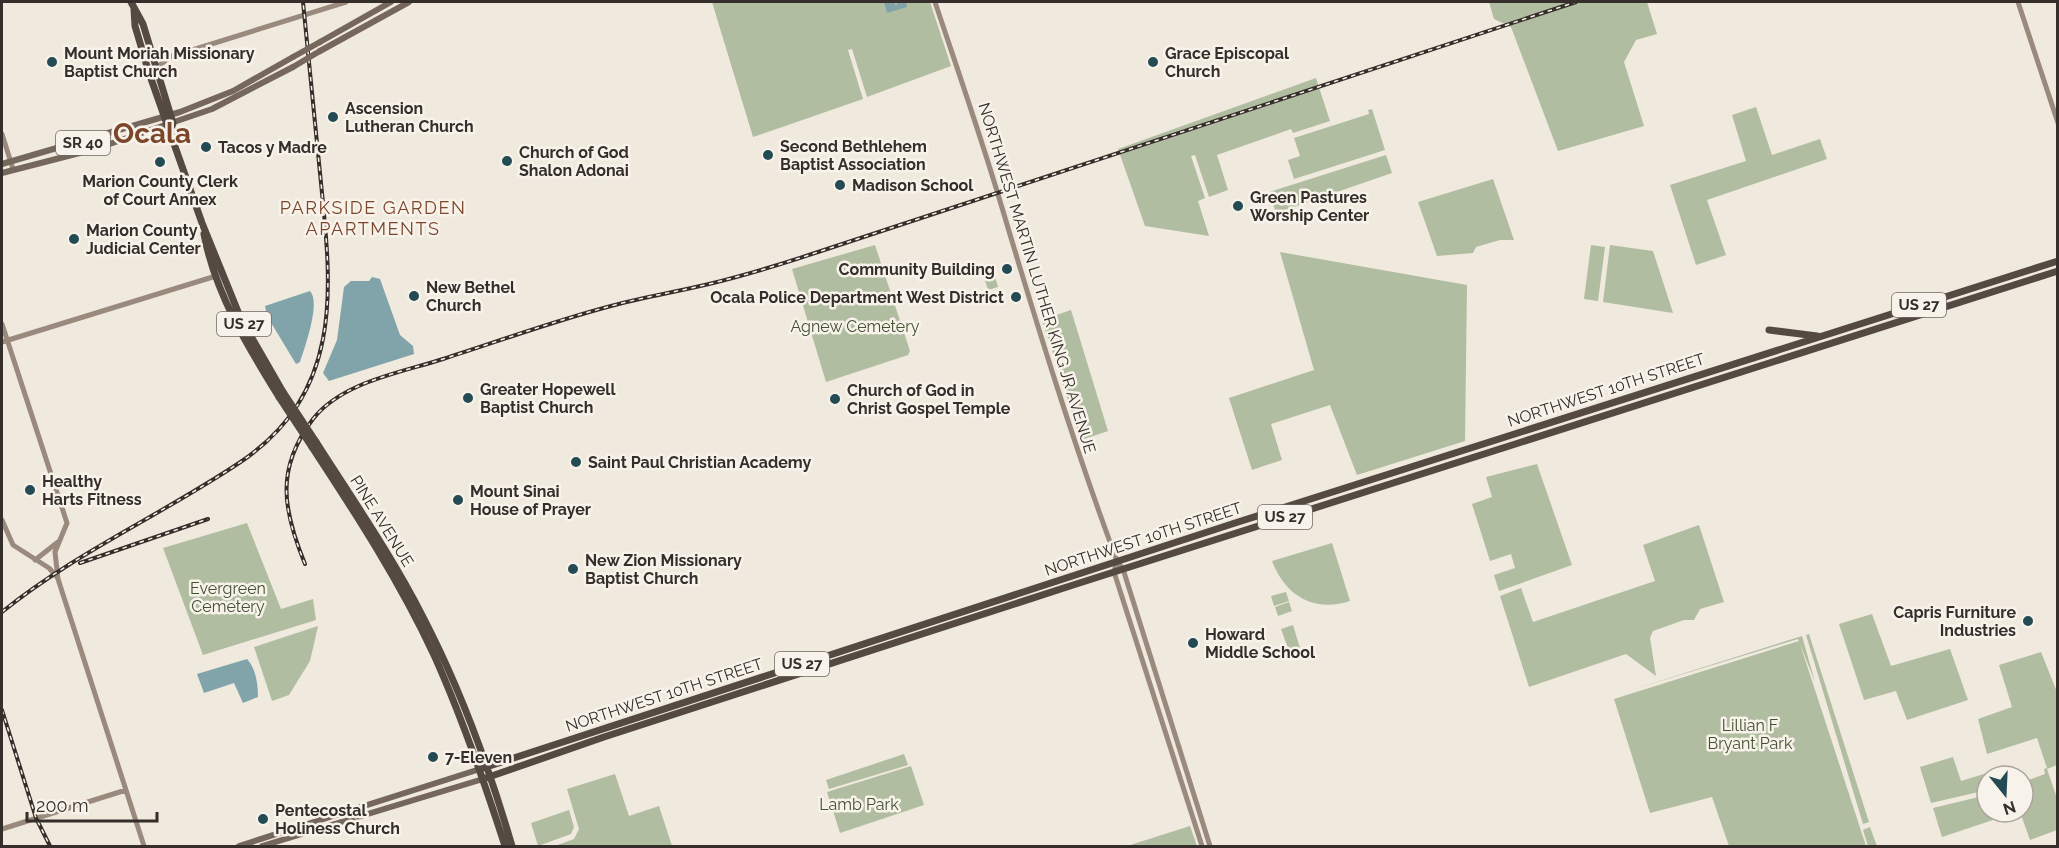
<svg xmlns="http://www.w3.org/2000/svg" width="2059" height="848" font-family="Raleway,sans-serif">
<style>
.green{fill:#b1bda0}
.water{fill:#80a4aa}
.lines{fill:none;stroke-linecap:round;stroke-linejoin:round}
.secondary{stroke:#9a8a7d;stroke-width:5}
.primary{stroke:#76675c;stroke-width:6}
.highway{stroke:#554a42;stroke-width:7}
.rail-casing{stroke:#352e2a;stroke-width:4}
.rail{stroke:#f8f3ea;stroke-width:1.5;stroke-dasharray:4.5;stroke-linecap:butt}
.primary-bridge{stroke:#76675c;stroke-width:6}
.highway-bridge{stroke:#554a42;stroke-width:7}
.poi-dot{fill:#244b53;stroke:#f8f3ea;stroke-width:2}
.labels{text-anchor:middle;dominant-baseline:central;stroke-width:5;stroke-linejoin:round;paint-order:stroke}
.shield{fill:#f8f3ea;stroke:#706964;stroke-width:1.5}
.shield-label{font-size:15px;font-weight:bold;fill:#352e2a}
.poi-label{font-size:16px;font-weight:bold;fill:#352e2a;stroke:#f8f3ea;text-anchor:start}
.street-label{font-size:16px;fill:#352e2a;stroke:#f8f3ea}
.park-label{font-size:16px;fill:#425130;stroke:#f8f3ea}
.neighbourhood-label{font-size:18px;letter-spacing:1.5px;fill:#7c462b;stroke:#f8f3ea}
.town-label{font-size:28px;font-weight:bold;fill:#7c462b;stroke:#f8f3ea}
</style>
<rect width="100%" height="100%" fill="#f0e9de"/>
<path class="green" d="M712 2H930L951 66 867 97 852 49 848 50 863 99 753 137Z
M1489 2H1647L1657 34 1636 40 1624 62 1644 126 1558 151 1511 27 1494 19Z
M1316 78 1330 121 1293 133 1291 129 1217 155 1228 190 1209 197 1195 155 1191 156 1205 198 1198 201 1209 236 1145 226 1118 149Z
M1756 107 1772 155 1820 139 1827 159 1707 200 1726 255 1696 265 1670 185 1746 161 1732 115Z
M1372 109 1385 150 1294 179 1288 160 1300 156 1294 138 1369 114 1368 110Z
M1386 155 1392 173 1276 213 1269 192Z
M1493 179 1514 240H1500L1476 247 1473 253 1437 256 1418 202Z
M875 245 910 351 908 355 826 382 792 269Z
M1591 245 1605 247 1598 301 1584 299Z
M1610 245 1653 251 1673 313 1603 302Z
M1280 252 1467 285 1465 441 1357 475 1330 405 1271 424 1282 460 1252 470 1229 398 1314 370Z
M992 267 998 287 988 290 982 270Z
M1071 310 1108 431 1081 440 1042 320Z
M1537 464 1572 565 1499 591 1494 575 1515 568 1511 554 1490 561 1472 504 1492 497 1486 477Z
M247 523 281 609 313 599 316 620 203 655 163 548Z
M1699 525 1724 602 1700 609 1694 620H1684L1653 631 1650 638 1656 676 1626 654 1529 687 1500 596 1521 588 1533 622 1655 581 1643 545Z
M1332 543 1350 601C1313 613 1285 595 1272 561Z
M1286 592 1289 601 1274 606 1271 596Z
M1289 602 1292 611 1278 616 1275 607Z
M1872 614 1891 666 1950 649 1968 700 1907 720 1896 691 1864 700 1839 624Z
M1293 625 1300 648 1289 651 1281 629Z
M318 626 310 661 289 695 272 701 254 647Z
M1809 634 1869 822 1863 824 1806 635Z
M1802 636 1815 682 1798 639 1631 690Z
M1799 641 1866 846H1729L1712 797 1650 813 1614 699Z
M2041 652 2057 692V765L2047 769 2057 798V830L2030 840 2020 812H2023V782L2045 774 2044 769 2047 768 2037 738 1987 754 1978 719 2012 707 1999 665Z
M904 754 908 765 829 789 826 780Z
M1953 757 1961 781 1987 773V790L1931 803 1920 767Z
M911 766 924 805 840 833 827 792Z
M615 774 629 816 659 806 672 846H555L574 839 579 829 567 789Z
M1987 795V812H2017L1942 837 1933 808Z
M569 810 574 827 571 834 538 846 531 823Z
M1190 826 1197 846H1127Z
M1870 827 1877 846H1868L1863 830Z"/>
<path class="water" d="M884 2H894L896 6 898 2H906L907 7 887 13Z
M372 277 380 279 400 335 413 346 414 354 329 381 323 373 337 340 344 287 351 281H369Z
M310 291C321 302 305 347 300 362L296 364 267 316 265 306Z
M247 659C256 669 258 684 258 697L243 703 234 683 204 693 197 674Z"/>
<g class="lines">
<path class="secondary" d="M935 2C957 68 980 134 1000 201 1036 322 1073 443 1117 561L1123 569 1210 846
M2018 2 2058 123
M153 55 173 56 346 2
M158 71 160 65 170 57
M2 134 13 169
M2 324 67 523 55 552 58 579 144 846
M2 342 216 276
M2 520 13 545 49 568 57 577
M35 560 58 542
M1117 561 1114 572 1202 846
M2 829 126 790"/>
<path class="primary" d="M320 42 391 2
M320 51 409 2
M2 164 180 112 233 91 293 57
M2 173 95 149 212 109 293 67
M239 846 480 769
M262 846 483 779"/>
<path class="highway" d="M131 2 143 24 173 123 171 130
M134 9 135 26 149 73 202 223 241 319 283 392
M204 234C215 293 248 347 279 397
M1769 330 1817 336
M316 442C353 500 392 556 423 617 461 690 489 767 512 846
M312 447C356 514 400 582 434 655 462 717 484 781 505 846
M480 769 1235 523 2058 261
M483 779 604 737 1070 586 2058 271"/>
<defs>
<path id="rail" d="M80 563 208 519
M305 564C283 510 275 469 313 419 342 382 400 373 443 359 499 341 554 321 611 306 643 297 676 292 709 284 746 275 782 264 818 252L1576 2
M2 612C75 553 161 515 239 463 347 391 331 284 320 173 314 116 309 59 303 2
M2 710 36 818 50 846"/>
</defs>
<use href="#rail" class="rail-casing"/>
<use href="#rail" class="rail"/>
<path class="primary-bridge" d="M293 57 320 42
M293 67 320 51"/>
<path class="highway-bridge" d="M283 392 316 442
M279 397 312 447"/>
</g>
<g class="poi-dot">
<circle cx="52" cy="62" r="6"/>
<circle cx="1153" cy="62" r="6"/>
<circle cx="333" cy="117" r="6"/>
<circle cx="206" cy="147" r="6"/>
<circle cx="768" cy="155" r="6"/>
<circle cx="507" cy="161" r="6"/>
<circle cx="160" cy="162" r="6"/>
<circle cx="840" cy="185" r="6"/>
<circle cx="1238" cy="206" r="6"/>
<circle cx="74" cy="239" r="6"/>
<circle cx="1007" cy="269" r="6"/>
<circle cx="414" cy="296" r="6"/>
<circle cx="1016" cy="297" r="6"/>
<circle cx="468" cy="398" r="6"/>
<circle cx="835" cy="399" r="6"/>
<circle cx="576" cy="462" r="6"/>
<circle cx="30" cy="490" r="6"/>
<circle cx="458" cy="500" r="6"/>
<circle cx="573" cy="569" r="6"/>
<circle cx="2028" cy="621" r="6"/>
<circle cx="1193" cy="643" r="6"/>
<circle cx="433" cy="757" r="6"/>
<circle cx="263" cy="819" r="6"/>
</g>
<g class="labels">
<g class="shield">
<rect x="56" y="131" width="54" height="24" rx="4.5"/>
<rect x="1892" y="293" width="54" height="24" rx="4.5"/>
<rect x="217" y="312" width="54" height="24" rx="4.5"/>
<rect x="1258" y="505" width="54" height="24" rx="4.5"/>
<rect x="775" y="652" width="54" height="24" rx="4.5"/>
</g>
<g class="shield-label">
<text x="83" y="143">SR 40</text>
<text x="1919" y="305">US 27</text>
<text x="244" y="324">US 27</text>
<text x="1285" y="517">US 27</text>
<text x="802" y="664">US 27</text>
</g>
<g class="poi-label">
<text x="64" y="53">Mount Moriah Missionary<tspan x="64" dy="18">Baptist Church</tspan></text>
<text x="1165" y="53">Grace Episcopal<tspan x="1165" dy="18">Church</tspan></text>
<text x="345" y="108">Ascension<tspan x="345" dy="18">Lutheran Church</tspan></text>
<text x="780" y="146">Second Bethlehem<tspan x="780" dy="18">Baptist Association</tspan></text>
<text x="218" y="147">Tacos y Madre</text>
<text x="519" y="152">Church of God<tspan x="519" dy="18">Shalon Adonai</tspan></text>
<text x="160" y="181" text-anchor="middle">Marion County Clerk<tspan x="160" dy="18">of Court Annex</tspan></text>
<text x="852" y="185">Madison School</text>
<text x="1250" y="197">Green Pastures<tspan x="1250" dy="18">Worship Center</tspan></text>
<text x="86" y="230">Marion County<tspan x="86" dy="18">Judicial Center</tspan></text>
<text x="995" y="269" text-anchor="end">Community Building</text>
<text x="426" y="287">New Bethel<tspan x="426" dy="18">Church</tspan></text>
<text x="1004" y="297" text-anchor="end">Ocala Police Department West District</text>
<text x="480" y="389">Greater Hopewell<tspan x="480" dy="18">Baptist Church</tspan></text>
<text x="847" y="390">Church of God in<tspan x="847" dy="18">Christ Gospel Temple</tspan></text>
<text x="588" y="462">Saint Paul Christian Academy</text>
<text x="42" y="481">Healthy<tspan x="42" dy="18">Harts Fitness</tspan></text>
<text x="470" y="491">Mount Sinai<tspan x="470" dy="18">House of Prayer</tspan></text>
<text x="585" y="560">New Zion Missionary<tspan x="585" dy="18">Baptist Church</tspan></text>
<text x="2016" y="612" text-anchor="end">Capris Furniture<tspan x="2016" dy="18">Industries</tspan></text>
<text x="1205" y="634">Howard<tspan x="1205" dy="18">Middle School</tspan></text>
<text x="445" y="757">7-Eleven</text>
<text x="275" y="810">Pentecostal<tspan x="275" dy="18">Holiness Church</tspan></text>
</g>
<g class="street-label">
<text transform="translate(1037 278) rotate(73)">NORTHWEST MARTIN LUTHER KING JR AVENUE</text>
<text transform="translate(1606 390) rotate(-18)">NORTHWEST 10TH STREET</text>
<text transform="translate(382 521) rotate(58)">PINE AVENUE</text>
<text transform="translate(1143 539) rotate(-18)">NORTHWEST 10TH STREET</text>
<text transform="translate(664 695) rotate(-18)">NORTHWEST 10TH STREET</text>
</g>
<g class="park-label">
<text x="855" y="326">Agnew Cemetery</text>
<text x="228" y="588">Evergreen<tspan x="228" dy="18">Cemetery</tspan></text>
<text x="1750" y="725">Lillian F<tspan x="1750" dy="18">Bryant Park</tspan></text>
<text x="859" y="804">Lamb Park</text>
</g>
<g class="neighbourhood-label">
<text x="373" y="207">PARKSIDE GARDEN<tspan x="373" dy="21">APARTMENTS</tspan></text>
</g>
<g class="town-label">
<text x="152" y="133">Ocala</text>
</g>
</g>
<rect width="2059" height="848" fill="none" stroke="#352e2a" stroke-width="6"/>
<g transform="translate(2005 794) rotate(162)"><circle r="28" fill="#f8f3ea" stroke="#aaa49d" stroke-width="1.5"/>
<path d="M0-4.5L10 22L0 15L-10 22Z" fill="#244b53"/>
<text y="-9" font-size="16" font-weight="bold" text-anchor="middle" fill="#352e2a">N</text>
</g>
<path d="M27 812v9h130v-9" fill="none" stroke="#352e2a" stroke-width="3"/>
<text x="36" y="812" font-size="18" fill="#352e2a" stroke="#f8f3ea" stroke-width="4.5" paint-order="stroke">200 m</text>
</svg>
